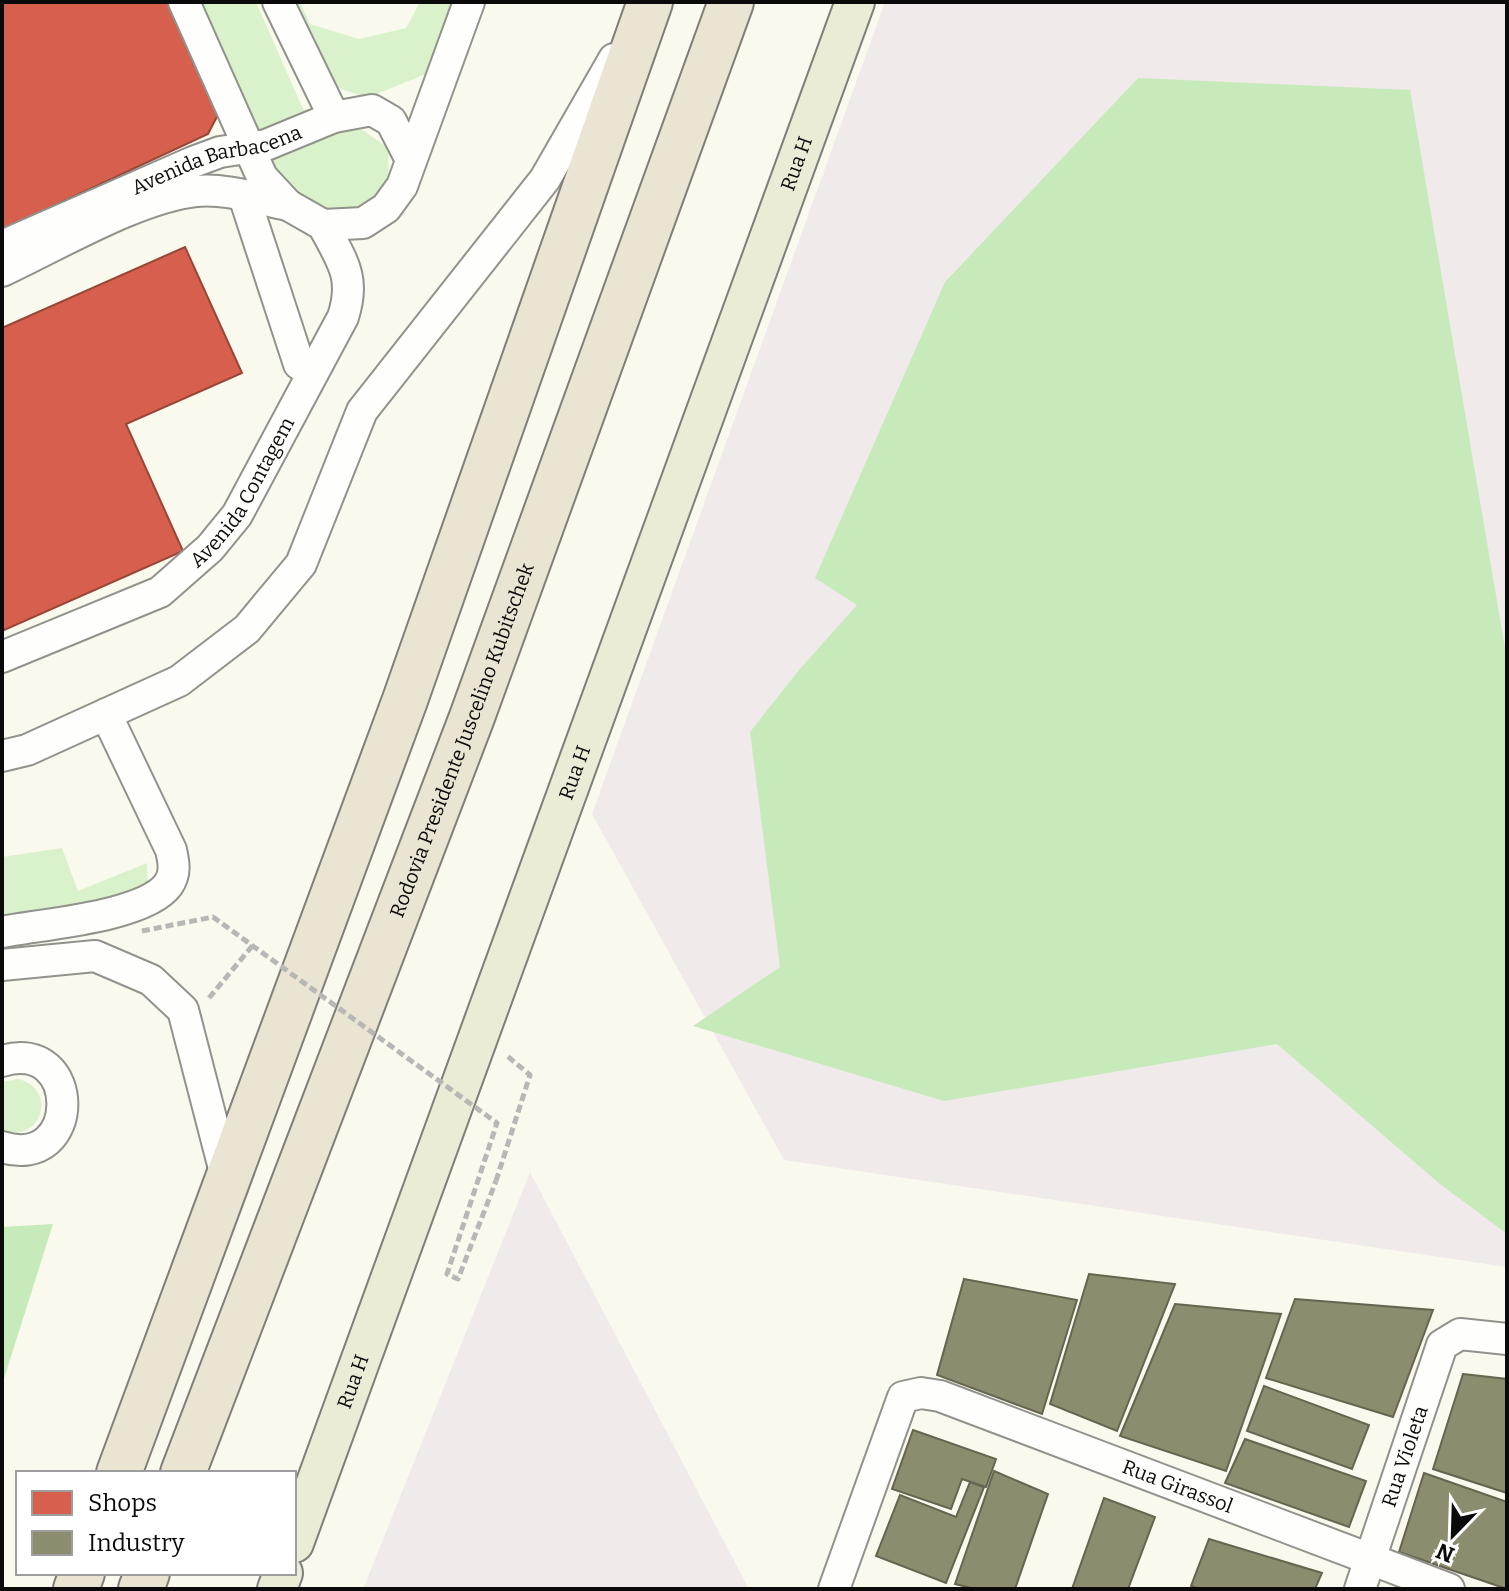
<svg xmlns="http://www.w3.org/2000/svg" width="1509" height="1591" font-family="Bitter,serif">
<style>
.industrial{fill:#f1eaeb}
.green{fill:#d9f2cb}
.forest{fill:#c6eab9}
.shops{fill:#d6604d;stroke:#994639;stroke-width:2}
.industry{fill:#8c8c6e;stroke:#656550;stroke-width:2}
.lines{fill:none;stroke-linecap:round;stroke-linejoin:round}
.minor-casing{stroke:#92928c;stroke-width:34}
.major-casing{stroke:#7f7f7a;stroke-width:42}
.highway-casing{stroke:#7f7f7a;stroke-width:48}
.path{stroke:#b7b7b5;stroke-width:5;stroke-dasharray:8 4;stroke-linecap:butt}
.minor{stroke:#fefefc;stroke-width:30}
.major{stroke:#ebecd6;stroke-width:38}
.highway{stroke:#eae4d2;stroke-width:44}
.path-bridge{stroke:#b7b7b5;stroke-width:5;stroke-dasharray:8 4;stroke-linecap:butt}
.labels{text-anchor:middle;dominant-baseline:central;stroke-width:8;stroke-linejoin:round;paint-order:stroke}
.street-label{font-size:20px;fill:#0a0a0a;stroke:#fff}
</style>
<rect width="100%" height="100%" fill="#f9faed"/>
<path class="industrial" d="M885 2H1507V1267L784 1160 592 814Z
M530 1172 749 1589H363Z"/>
<path class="green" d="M199 2H256L303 109 360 128 388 148 389 183 365 214 319 208 275 177Z
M286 2H300L310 24 359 39 406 28 420 2H453L426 74 367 98 322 82Z
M62 848 78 891 147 863 148 888 25 921 2 922V857Z
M18 1079C59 1089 41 1145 2 1130V1082Z"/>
<path class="forest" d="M1138 78 1410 90 1507 660V1234L1440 1184 1277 1044 944 1101 693 1026 780 967 750 732 799 670 857 605 815 578 945 282Z
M53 1224 2 1385V1227Z"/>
<path class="shops" d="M2 2H168L221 109 208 134 2 230Z
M185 247 242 373 126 424 183 551 2 631V328Z"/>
<path class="industry" d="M1089 1274 1175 1284 1117 1431 1050 1404Z
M964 1279 1077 1300 1042 1414 937 1375Z
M1295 1299 1433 1310 1393 1417 1266 1378Z
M1175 1304 1281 1314 1226 1471 1120 1436Z
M1463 1374 1507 1379V1493L1433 1469Z
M1264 1386 1369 1425 1352 1469 1247 1431Z
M913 1430 996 1459 986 1487 962 1479 951 1509 892 1489Z
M1245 1439 1366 1481 1349 1527 1225 1483Z
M994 1471 1048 1494 1015 1589H975L955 1584Z
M1424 1473 1507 1502V1589L1399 1552Z
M970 1482 984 1487 946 1583 876 1556 900 1495 956 1517Z
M1104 1498 1155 1517 1128 1589H1072Z
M1209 1539 1322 1573 1315 1589H1199L1191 1586Z"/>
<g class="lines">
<defs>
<g id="minor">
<path d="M184 2 262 177 288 205 323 225 363 223 386 208 402 186 469 2"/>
<path d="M278 2 334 117"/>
<path d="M244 196 299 364"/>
<path id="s1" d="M2 246 193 162 220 152 266 145 334 117 372 110 391 121 411 160"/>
<path d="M2 271C56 246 138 197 196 191 226 188 258 199 288 205"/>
<path id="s2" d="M2 657 160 592 210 548 237 515 343 317C356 277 342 261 323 225"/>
<path d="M2 756 27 750 179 681 247 629 301 564 362 411 545 179 614 59"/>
<path d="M2 932C42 924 144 917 168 885 176 874 174 863 171 850L106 714"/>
<path d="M2 965 95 956 151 980 183 1010 227 1180"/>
<path d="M2 1061C83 1037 82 1172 2 1147"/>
<path id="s3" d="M834 1589 903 1397 921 1393 940 1396 1449 1589"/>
<path id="s4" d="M1360 1589 1442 1345 1460 1334 1507 1339"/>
</g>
<g id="major">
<path id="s5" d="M294 1543 855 2"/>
<path d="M277 1589 283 1573"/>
</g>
<g id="highway">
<path d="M119 1473 405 700 650 2"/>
<path id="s6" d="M183 1473 472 717 731 2"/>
<path d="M76 1589 82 1573"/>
<path d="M141 1589 147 1573"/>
</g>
</defs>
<use href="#minor" class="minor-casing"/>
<use href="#major" class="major-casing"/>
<use href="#highway" class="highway-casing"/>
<path class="path" d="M209 998 253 945
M496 1181 530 1075 506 1055"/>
<use href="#minor" class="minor"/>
<use href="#major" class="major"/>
<use href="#highway" class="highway"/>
<path class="path-bridge" d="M142 931 213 917 497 1123 447 1274 458 1279 496 1181"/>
</g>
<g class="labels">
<g class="street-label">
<text stroke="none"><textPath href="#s1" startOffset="232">Avenida Barbacena</textPath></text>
<text stroke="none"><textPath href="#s5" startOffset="1468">Rua H</textPath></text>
<text stroke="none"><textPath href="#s2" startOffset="302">Avenida Contagem</textPath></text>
<text stroke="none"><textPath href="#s6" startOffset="784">Rodovia Presidente Juscelino Kubitschek</textPath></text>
<text stroke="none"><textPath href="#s5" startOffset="820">Rua H</textPath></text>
<text stroke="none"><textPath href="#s5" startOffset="172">Rua H</textPath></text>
<text stroke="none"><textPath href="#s4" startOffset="140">Rua Violeta</textPath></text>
<text stroke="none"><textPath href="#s3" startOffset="496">Rua Girassol</textPath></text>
</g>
</g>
<rect width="1509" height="1591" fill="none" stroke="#0a0a0a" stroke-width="8"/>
<rect x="16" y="1471" width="280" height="104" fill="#ffffff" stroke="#9d9d9d" stroke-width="2"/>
<rect x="32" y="1491" width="40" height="24" fill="#d6604d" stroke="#9d9d9d" stroke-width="2"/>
<text x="88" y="1511" font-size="24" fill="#0a0a0a">Shops</text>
<rect x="32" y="1531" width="40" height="24" fill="#8c8c6e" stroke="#9d9d9d" stroke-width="2"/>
<text x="88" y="1551" font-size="24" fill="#0a0a0a">Industry</text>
<g transform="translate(1453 1535) rotate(203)" stroke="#ffffff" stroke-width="6" paint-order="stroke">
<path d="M0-6L14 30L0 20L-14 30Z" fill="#0a0a0a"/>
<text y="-12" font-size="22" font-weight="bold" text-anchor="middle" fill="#0a0a0a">N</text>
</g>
</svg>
